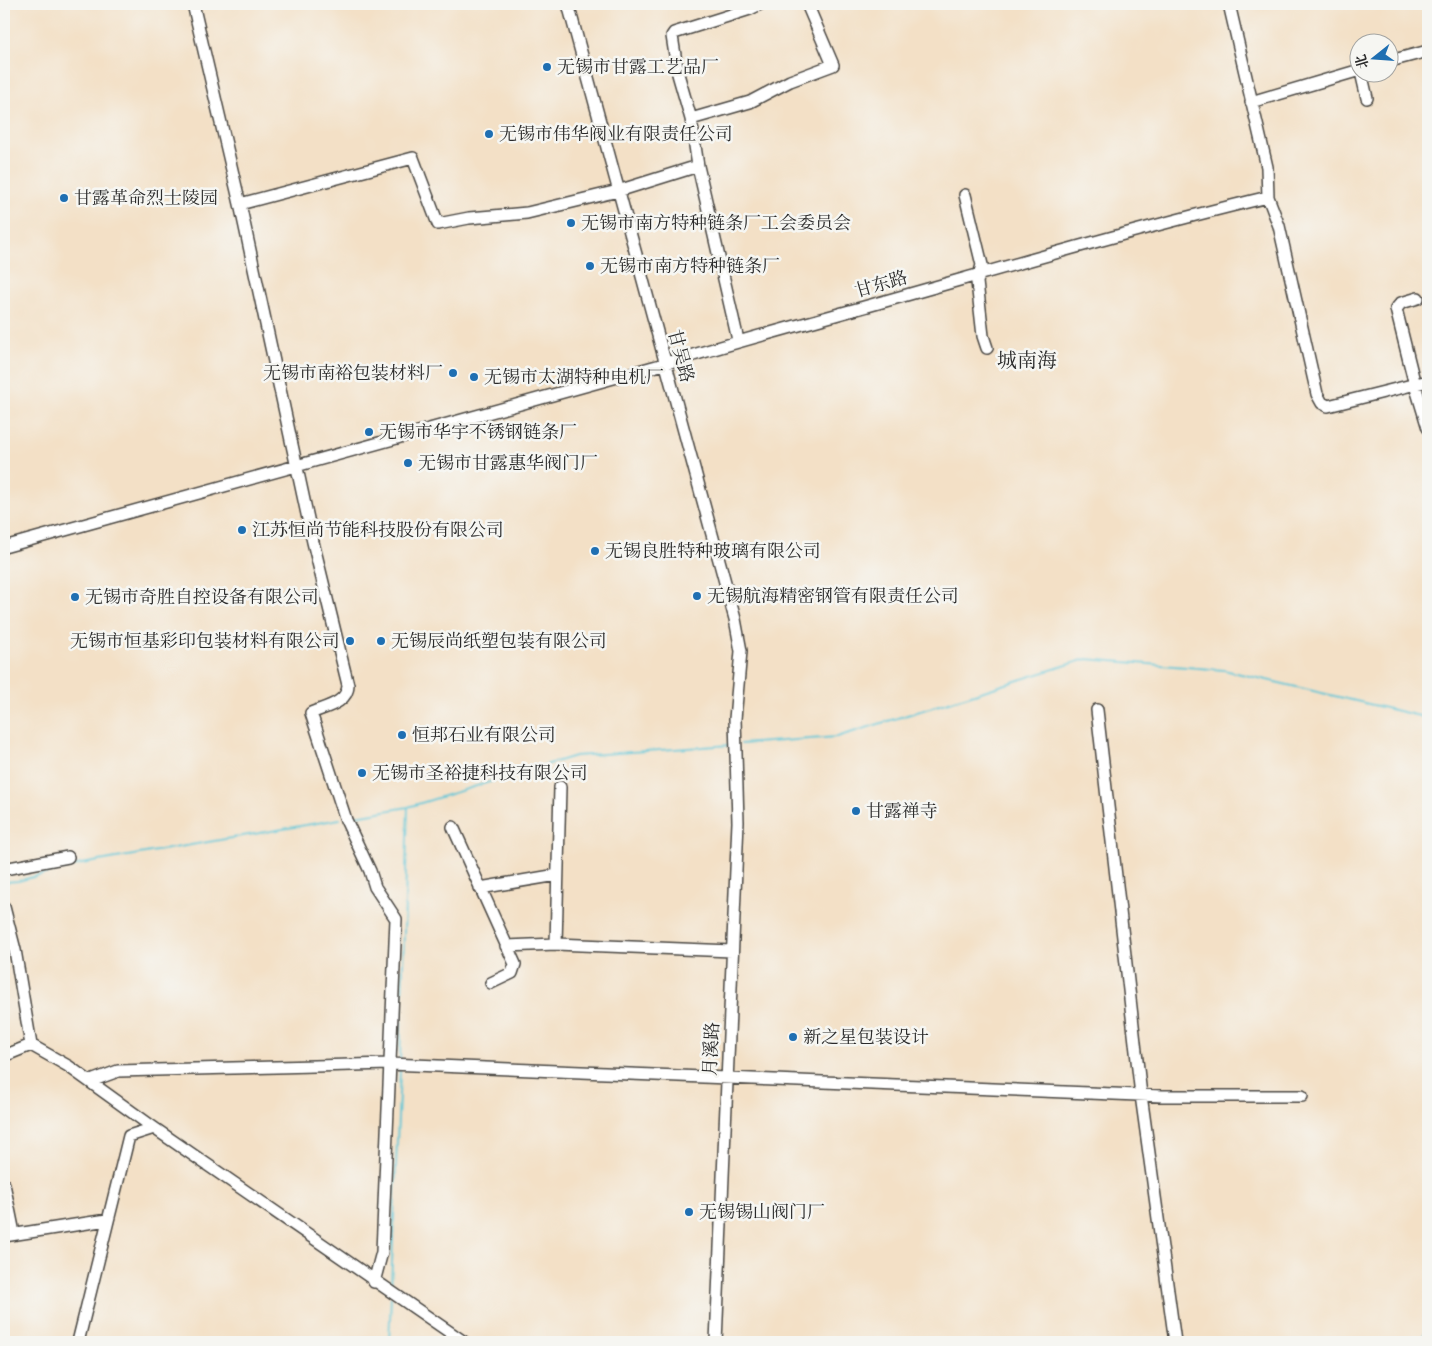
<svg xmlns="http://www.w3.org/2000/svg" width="1432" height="1346" font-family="Alegreya,'Noto Serif SC',serif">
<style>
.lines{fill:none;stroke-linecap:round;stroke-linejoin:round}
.stream{stroke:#5bc5d6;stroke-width:2}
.minor-casing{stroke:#494642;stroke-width:14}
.minor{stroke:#fff;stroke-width:11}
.poi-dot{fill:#1f6fb2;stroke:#f6f6f2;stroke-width:2}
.labels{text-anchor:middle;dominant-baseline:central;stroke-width:5;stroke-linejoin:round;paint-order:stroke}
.poi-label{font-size:18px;fill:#2b2b2b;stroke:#f6f6f2;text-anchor:start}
.street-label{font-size:18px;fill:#2b2b2b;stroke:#f6f6f2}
.quarter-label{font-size:20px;fill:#2b2b2b;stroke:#f6f6f2}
</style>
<rect width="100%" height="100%" fill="#f6f6f2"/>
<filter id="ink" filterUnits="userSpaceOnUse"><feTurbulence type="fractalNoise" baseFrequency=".02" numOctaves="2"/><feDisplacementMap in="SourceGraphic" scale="10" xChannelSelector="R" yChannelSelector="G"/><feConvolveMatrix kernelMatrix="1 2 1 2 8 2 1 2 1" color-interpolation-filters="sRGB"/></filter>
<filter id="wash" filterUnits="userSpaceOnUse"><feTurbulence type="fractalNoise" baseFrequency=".0096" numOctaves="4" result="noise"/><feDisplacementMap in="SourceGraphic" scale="20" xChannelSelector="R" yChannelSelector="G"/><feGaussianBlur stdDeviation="1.12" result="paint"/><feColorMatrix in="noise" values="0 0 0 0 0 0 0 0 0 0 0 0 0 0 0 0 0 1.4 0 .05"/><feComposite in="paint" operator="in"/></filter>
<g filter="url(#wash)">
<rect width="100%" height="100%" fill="#f3e0c6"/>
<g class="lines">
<path class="stream" d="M741 744 837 737 1086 659 1224 670 1428 718
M350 817 408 807 575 756 731 745
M4 882 18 881 82 864 340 819
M400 1060 408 807
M391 1287 400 1070
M389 1342 391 1297
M1419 1342 1428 1328"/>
</g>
</g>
<g filter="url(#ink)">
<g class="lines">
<defs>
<path id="minor" d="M193 4 240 204 313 542 348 685C348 703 325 707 311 713L346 820 370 871 375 887 396 919 382 1252 374 1282
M568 4 735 619 741 651 735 719 738 822 716 1342
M1229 4 1267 167 1268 197 1279 226 1317 394 1322 403 1328 406 1428 381
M1390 61 1428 51
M1361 72 1367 98
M1251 102 1360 70
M691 119 750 102 790 81 833 65 807 4
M965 195 982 265 977 282 983 336 987 348
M240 204 413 158 438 224 469 218 527 213 618 191 698 166
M1418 298 1401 303 1396 309 1415 385 1428 428
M738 340 698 166 691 119 678 74 672 36 674 33 750 9 760 4
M4 547 664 364C741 340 819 320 896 298 1020 263 1143 227 1268 197
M1097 710 1141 1095 1175 1342
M453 827 515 964 512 973 491 983
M4 869 68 857
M480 888 557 875
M4 907 15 950 31 1045
M556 944 560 787
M506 946 556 944 732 951
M4 1056 31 1045 68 1066 154 1128 464 1342
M91 1081 118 1071 390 1064 1162 1096H1302
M4 1184 14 1233
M4 1236 107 1220
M78 1342 129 1136 154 1128"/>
</defs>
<use href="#minor" class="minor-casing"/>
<use href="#minor" class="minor"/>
</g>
</g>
<g class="poi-dot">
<circle cx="547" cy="67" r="5"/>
<circle cx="489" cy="134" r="5"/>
<circle cx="64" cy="198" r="5"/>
<circle cx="571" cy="223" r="5"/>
<circle cx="590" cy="266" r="5"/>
<circle cx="453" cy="373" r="5"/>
<circle cx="474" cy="377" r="5"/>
<circle cx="369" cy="432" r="5"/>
<circle cx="408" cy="463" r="5"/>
<circle cx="242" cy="530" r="5"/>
<circle cx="595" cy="551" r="5"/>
<circle cx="697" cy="596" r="5"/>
<circle cx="75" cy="597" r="5"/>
<circle cx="350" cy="641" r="5"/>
<circle cx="381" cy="641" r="5"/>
<circle cx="402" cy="735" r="5"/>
<circle cx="362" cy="773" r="5"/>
<circle cx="856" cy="811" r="5"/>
<circle cx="793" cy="1037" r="5"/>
<circle cx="689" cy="1212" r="5"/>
</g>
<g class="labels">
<g class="poi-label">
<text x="557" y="67">无锡市甘露工艺品厂</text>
<text x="499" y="134">无锡市伟华阀业有限责任公司</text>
<text x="74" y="198">甘露革命烈士陵园</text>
<text x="581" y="223">无锡市南方特种链条厂工会委员会</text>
<text x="600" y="266">无锡市南方特种链条厂</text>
<text x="443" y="373" text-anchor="end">无锡市南裕包装材料厂</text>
<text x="484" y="377">无锡市太湖特种电机厂</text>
<text x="379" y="432">无锡市华宇不锈钢链条厂</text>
<text x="418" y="463">无锡市甘露惠华阀门厂</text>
<text x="252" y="530">江苏恒尚节能科技股份有限公司</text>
<text x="605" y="551">无锡良胜特种玻璃有限公司</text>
<text x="707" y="596">无锡航海精密钢管有限责任公司</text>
<text x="85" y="597">无锡市奇胜自控设备有限公司</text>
<text x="340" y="641" text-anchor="end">无锡市恒基彩印包装材料有限公司</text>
<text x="391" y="641">无锡辰尚纸塑包装有限公司</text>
<text x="412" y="735">恒邦石业有限公司</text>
<text x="372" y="773">无锡市圣裕捷科技有限公司</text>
<text x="866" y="811">甘露禅寺</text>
<text x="803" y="1037">新之星包装设计</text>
<text x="699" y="1212">无锡锡山阀门厂</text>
</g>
<g class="street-label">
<text transform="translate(881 284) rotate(-16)">甘东路</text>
<text transform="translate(681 356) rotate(75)">甘吴路</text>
<text transform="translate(711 1049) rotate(-87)">月溪路</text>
</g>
<g class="quarter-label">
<text x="1027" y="360">城南海</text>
</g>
</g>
<rect width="1432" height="1346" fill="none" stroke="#f6f6f2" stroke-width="20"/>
<g transform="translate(1374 58) rotate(253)"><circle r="24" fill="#f6f6f2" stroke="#a5a5a2"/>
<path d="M0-4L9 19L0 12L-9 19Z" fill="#1f6fb2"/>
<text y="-8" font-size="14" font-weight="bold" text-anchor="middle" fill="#2b2b2b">北</text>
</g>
</svg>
